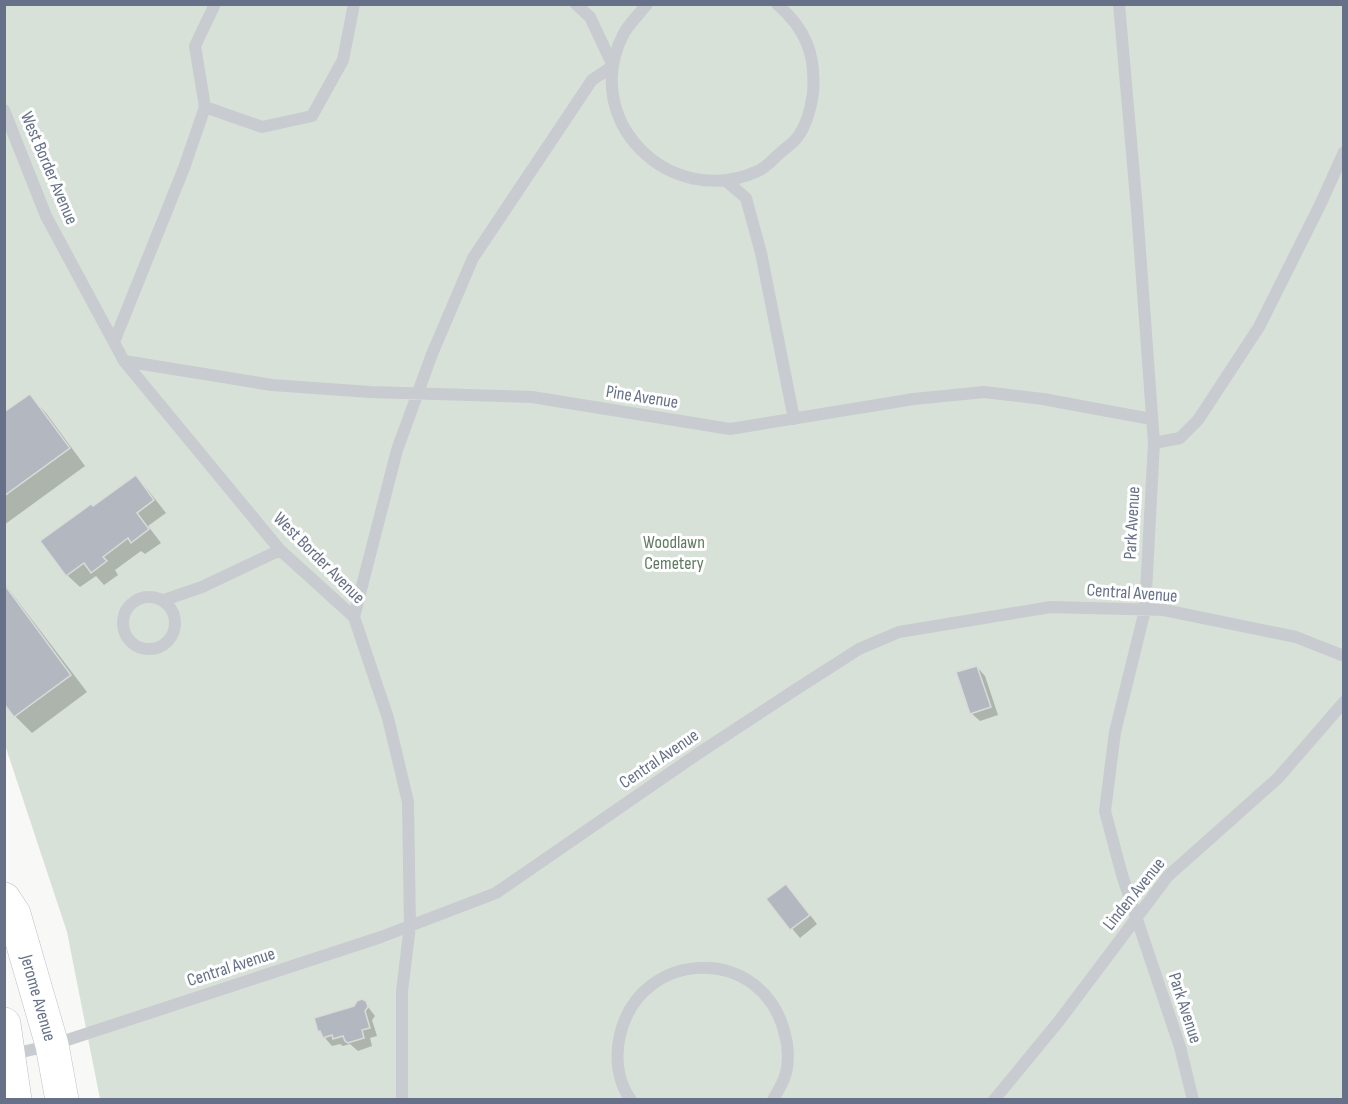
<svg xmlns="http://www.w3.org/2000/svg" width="1348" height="1104" font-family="'Sofia Sans Condensed',sans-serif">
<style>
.green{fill:#d8e1d7}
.shadow{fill:#0003}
.building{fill:#b3b8c0;stroke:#dadbd8;stroke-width:1.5}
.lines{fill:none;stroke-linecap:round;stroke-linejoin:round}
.secondary-casing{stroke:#bdbfc6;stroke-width:34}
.service{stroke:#c8cbcf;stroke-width:12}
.secondary{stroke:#fff;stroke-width:33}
.labels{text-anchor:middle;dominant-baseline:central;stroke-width:6;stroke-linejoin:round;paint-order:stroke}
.street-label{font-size:18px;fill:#667189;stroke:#fff}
.park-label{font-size:18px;fill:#617a62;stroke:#fff}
</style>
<rect width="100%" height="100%" fill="#f8f9f6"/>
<path class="green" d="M4 5H1343V1099H100L67 932 5 745Z"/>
<path class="shadow" d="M30 396 46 413 85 466 4 525V414Z
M136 477 148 490 166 513 148 526 161 543 145 554 141 551 115 570 118 575 104 585 96 576 80 587 67 575 93 508Z
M4 583 87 692 32 733 15 716 4 701Z
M977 667 985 676 998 715 980 721 971 713Z
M794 894 817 924 800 938 768 900Z
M365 1003 375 1016 372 1020 377 1036 370 1038 372 1046 358 1051 350 1044 343 1046 340 1044 332 1046 319 1031Z"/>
<path class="building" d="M30 394 70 448 4 496V412Z
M136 475 154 500 137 513 149 529 131 543 128 538 103 557 107 561 91 573 84 563 66 576 40 541 91 504 93 506Z
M4 584 71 675 14 717 4 704Z
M977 666 991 707 970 714 956 672Z
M786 884 810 915 790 930 766 899Z
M362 999 366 1001 368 1007 365 1011 370 1028 362 1030 364 1038 348 1043 345 1041 343 1036 333 1039 332 1035 323 1038 320 1031 318 1032 314 1018 354 1006 357 1001Z"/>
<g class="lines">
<defs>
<path id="secondary" d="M4 899 14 914 52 1045 62 1100
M4 1024 15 1100"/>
</defs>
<use href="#secondary" class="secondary-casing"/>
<path class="service" d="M576 4 590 17 613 66
M647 4C640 13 630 23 624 33 578 120 670 211 758 171 766 168 773 159 779 154 784 149 791 145 796 139 806 127 811 107 813 93 816 55 806 29 777 4
M1119 4 1137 210 1154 443 1145 610 1115 732 1105 811 1122 875 1180 1047 1193 1100
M205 107 262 127 312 116 343 60 354 4
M4 110 46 216 124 361 280 550 354 617 388 718 408 802 410 926 402 991V1100
M726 181 746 198 761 253 794 419
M114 342 184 168 205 107 195 46 215 4
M124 361 272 385 370 392 532 397 730 429 914 399 984 392 1043 399 1151 419
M1154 443 1180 438 1198 420 1259 327 1321 203 1344 152
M123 623a26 26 0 1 1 52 0a26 26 0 1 1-52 0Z
M164 600 202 587 280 550
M354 617 397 450 432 354 473 258 592 80 613 66
M9 1055 52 1045 381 937 496 893 696 755 795 690 859 649 899 632 1051 607 1164 610 1296 637 1344 656
M631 1100C617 1082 615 1056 620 1035 641 946 765 945 785 1035 789 1048 789 1066 784 1079 781 1086 777 1093 773 1100
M994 1100 1059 1021 1168 876 1278 778 1344 702"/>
<use href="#secondary" class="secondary"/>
</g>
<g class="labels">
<g class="street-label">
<text transform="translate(49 168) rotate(67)">West Border Avenue</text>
<text transform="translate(642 397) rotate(9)">Pine Avenue</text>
<text transform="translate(1132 523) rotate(-87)">Park Avenue</text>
<text transform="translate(319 558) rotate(45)">West Border Avenue</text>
<text transform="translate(1132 593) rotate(4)">Central Avenue</text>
<text transform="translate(659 759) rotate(-34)">Central Avenue</text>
<text transform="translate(1134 894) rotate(-51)">Linden Avenue</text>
<text transform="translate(231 967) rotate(-18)">Central Avenue</text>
<text transform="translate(38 998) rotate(74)">Jerome Avenue</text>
<text transform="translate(1185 1008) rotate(72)">Park Avenue</text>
</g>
<g class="park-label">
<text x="674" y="542">Woodlawn<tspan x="674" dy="21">Cemetery</tspan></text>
</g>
</g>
<rect width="1348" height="1104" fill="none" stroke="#667189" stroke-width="12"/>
</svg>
